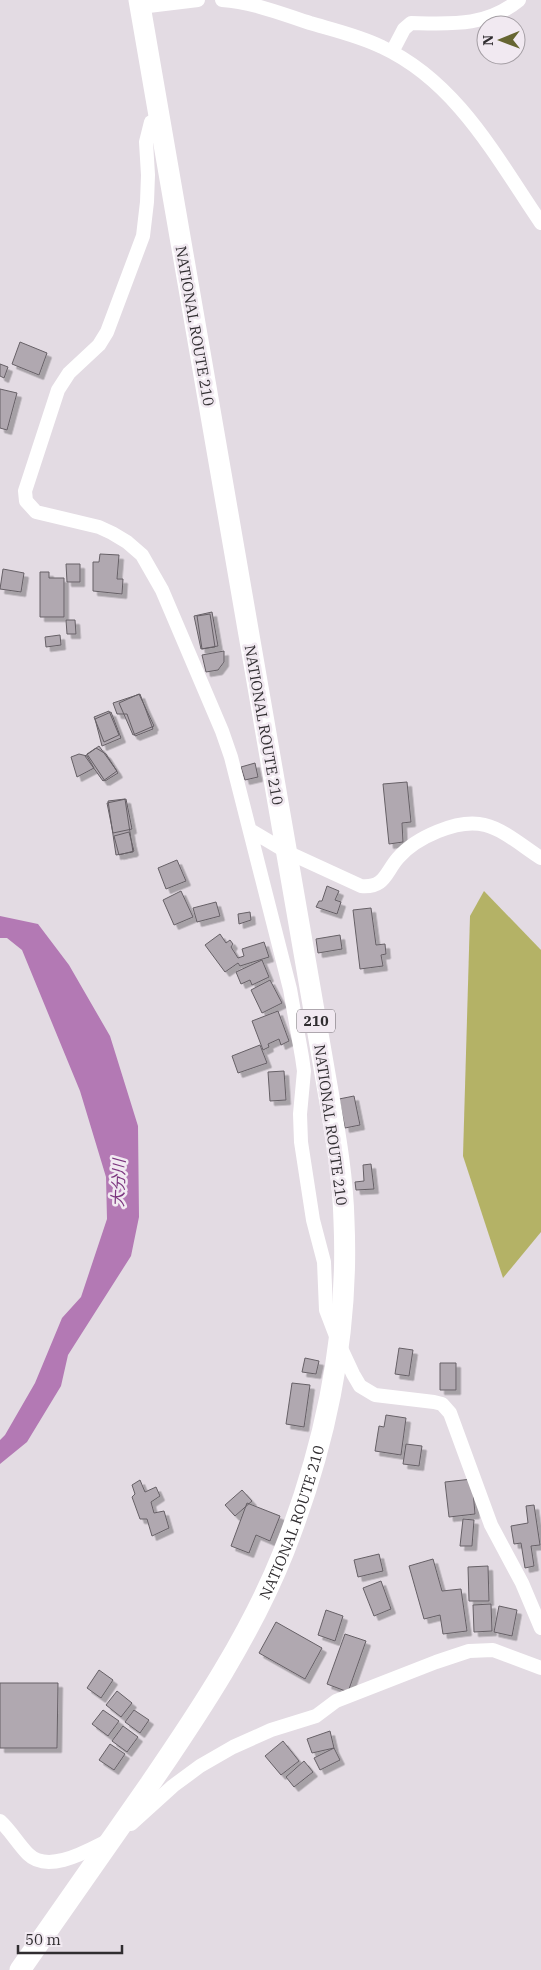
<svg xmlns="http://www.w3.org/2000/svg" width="541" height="1970" font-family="'IBM Plex Serif','Noto Sans JP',serif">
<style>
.green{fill:#b4b266}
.water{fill:#b379b4}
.building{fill:#b0a8b0;stroke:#666066;filter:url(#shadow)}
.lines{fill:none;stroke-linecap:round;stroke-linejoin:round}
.minor{stroke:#fff;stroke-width:14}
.highway{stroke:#fff;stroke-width:21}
.labels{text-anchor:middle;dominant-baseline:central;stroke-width:5;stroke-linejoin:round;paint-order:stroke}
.shield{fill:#f1e9f1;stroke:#6a656a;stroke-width:1}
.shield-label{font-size:14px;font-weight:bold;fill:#302d30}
.street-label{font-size:15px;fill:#302d30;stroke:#f1e9f1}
.water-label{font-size:16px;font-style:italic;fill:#7c367f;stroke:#f1e9f1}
</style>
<defs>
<filter id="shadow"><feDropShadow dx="4.5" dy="4.5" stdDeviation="0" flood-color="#0004"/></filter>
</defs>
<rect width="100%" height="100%" fill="#e3dbe3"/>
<path class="green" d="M484 891 541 950V1232L503 1278 463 1156 470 916Z"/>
<path class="water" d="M0 916 38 924 69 965 110 1036 138 1126 139 1217 131 1256 68 1355 61 1386 27 1442 0 1464V1440L5 1435 35 1383 62 1318 81 1297 107 1219 106 1177 80 1091 22 950 7 938H0Z"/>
<path class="building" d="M20 342 47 353 39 375 12 364Z
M0 364 8 367 4 378 0 376Z
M0 389 17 393 7 430 0 428Z
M100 554 119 555 117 579H123L122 594 93 591V562H99Z
M66 564H80V582H67Z
M3 569 24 573 21 592 0 589Z
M40 572H49V578H64V617H40Z
M212 612 218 646 201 649 194 616Z
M210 614 215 647 202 649 197 616Z
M66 620H75L76 634H67Z
M60 635 61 645 46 647 45 637Z
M224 651V662L218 670 206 672 202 655Z
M139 694 154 726 133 735 119 703Z
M140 694 153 729 135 736 127 714H117L113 703Z
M109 711 119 735 104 742 94 717Z
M111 712 121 738 102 746 95 719Z
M99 746 117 771 103 781 85 756Z
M96 748 106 754 118 773 105 781 87 754Z
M79 754 87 756 94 768 77 777 71 757Z
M255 763 258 777 245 780 241 767Z
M407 782 411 822 402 823 403 842 389 844 383 784Z
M125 799 133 852 116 855 108 801Z
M126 799 132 829 113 833 107 803Z
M129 832 134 851 119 855 114 836Z
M177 860 186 881 166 889 158 868Z
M327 886 339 891 335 900 341 902 337 914 316 907 319 901H322Z
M181 891 193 917 174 925 163 900Z
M216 902 220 916 197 922 193 908Z
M371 908 376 945 385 944 386 954 381 955 383 966 360 969 353 910Z
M250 912 251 920 239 924 238 914Z
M220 934 226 943 230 940 233 944 231 947 238 958 244 956 242 949 264 942 269 957 240 966 238 963 225 972 205 945Z
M340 935 342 949 318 953 316 939Z
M262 960 269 977 252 985 250 980 241 984 236 972Z
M270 980 282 1003 262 1013 251 990Z
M278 1011 289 1041 281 1045 279 1039 268 1044 269 1047 263 1050 252 1021Z
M260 1045 267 1063 238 1073 232 1056Z
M284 1071 286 1100 270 1101 268 1072Z
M354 1096 360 1125 345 1128 339 1099Z
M371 1164 374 1189 356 1190 355 1182 364 1181 363 1165Z
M399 1348 413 1350 409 1376 395 1374Z
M305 1358 319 1361 316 1374 302 1372Z
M440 1363H456V1390H440Z
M292 1383 310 1385 304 1427 286 1424Z
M386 1415 406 1418 401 1455 375 1451 379 1426 384 1427Z
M406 1444 422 1446 419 1466 403 1464Z
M472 1479 475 1514 449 1517 445 1482Z
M140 1480 145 1492 156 1487 160 1496 151 1502 154 1513 164 1511 169 1528 152 1536 147 1519H140L132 1497 135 1494 132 1485Z
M242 1490 252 1501 235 1516 225 1505Z
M247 1503 280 1516 270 1541 256 1535 249 1553 231 1546Z
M534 1505 540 1545 531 1546 534 1566 525 1568 521 1543 514 1544 511 1526 528 1523 526 1506Z
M463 1519 474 1520 472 1546H460Z
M379 1554 383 1571 358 1577 354 1560Z
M433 1559 442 1591 461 1589 467 1631 443 1634 440 1615 424 1619 409 1566Z
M488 1566 489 1601H469L468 1567Z
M381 1581 391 1609 374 1616 363 1588Z
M491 1604 492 1631 474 1632 473 1605Z
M499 1606 517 1610 512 1636 494 1632Z
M326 1610 343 1616 335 1641 318 1635Z
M276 1622 322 1648 305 1679 259 1653Z
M345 1634 366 1641 348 1692 327 1684Z
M99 1670 113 1680 101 1698 87 1688Z
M0 1683H58L57 1748H0Z
M117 1691 132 1703 121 1717 106 1705Z
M103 1710 119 1721 108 1736 92 1724Z
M134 1710 149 1720 140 1733 125 1722Z
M123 1726 138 1737 127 1752 112 1741Z
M330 1731 334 1748 312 1753 307 1739Z
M283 1741 299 1761 281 1775 265 1756Z
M110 1744 125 1754 114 1770 99 1760Z
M334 1748 340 1760 320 1770 314 1758Z
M304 1761 313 1772 294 1787 286 1777Z"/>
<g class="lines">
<path class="minor" d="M222 0C252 2 282 14 310 23 334 30 360 36 382 47 457 82 496 157 541 223
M140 7 198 0
M392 52 404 29 411 23C451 24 486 27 519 0
M159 119 151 122 146 142 148 175 147 202 143 236 107 332 99 345 69 373 58 390 25 491 26 501 36 512 99 527 112 533 127 542 142 555 162 590 222 731 231 757 290 989 302 1057 304 1071 300 1114 301 1142 313 1220 324 1262 326 1310 339 1344 353 1374 360 1386 375 1395 434 1402 442 1404 450 1413 491 1525 522 1583 541 1628
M250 830 287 852 361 886C385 888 385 873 398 858 415 838 458 818 485 825 503 829 525 848 541 858
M0 1821C11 1831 18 1844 28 1854 48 1874 87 1851 107 1841
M131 1824 173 1786 200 1766 233 1747 271 1730 316 1716 336 1701 436 1662 469 1651 493 1650 541 1668"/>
<path class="highway" id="s1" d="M20 1970C64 1908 107 1846 150 1784 200 1711 251 1634 284 1551 325 1447 349 1334 344 1221 343 1179 336 1138 329 1097L139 0"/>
</g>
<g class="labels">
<rect class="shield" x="297" y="1009.5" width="38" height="23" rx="4"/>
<g class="shield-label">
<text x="316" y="1021">210</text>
</g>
<g class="street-label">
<text transform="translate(195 326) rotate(80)">NATIONAL ROUTE 210</text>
<text transform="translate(264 725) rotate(80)">NATIONAL ROUTE 210</text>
<text transform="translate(331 1125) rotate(82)">NATIONAL ROUTE 210</text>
<text stroke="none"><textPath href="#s1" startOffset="526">NATIONAL ROUTE 210</textPath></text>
</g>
<g class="water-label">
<text transform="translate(118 1183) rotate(-88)">大分川</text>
</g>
</g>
<g transform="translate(501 40) rotate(269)"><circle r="24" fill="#f1e9f1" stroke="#a49ea4"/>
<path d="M0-4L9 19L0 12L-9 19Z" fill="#666531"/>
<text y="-8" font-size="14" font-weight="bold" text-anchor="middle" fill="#302d30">N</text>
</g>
<path d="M18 1945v8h104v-8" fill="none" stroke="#302d30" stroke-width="2.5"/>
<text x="25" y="1945" font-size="15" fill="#302d30" stroke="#f1e9f1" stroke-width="4" paint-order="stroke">50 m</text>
</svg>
